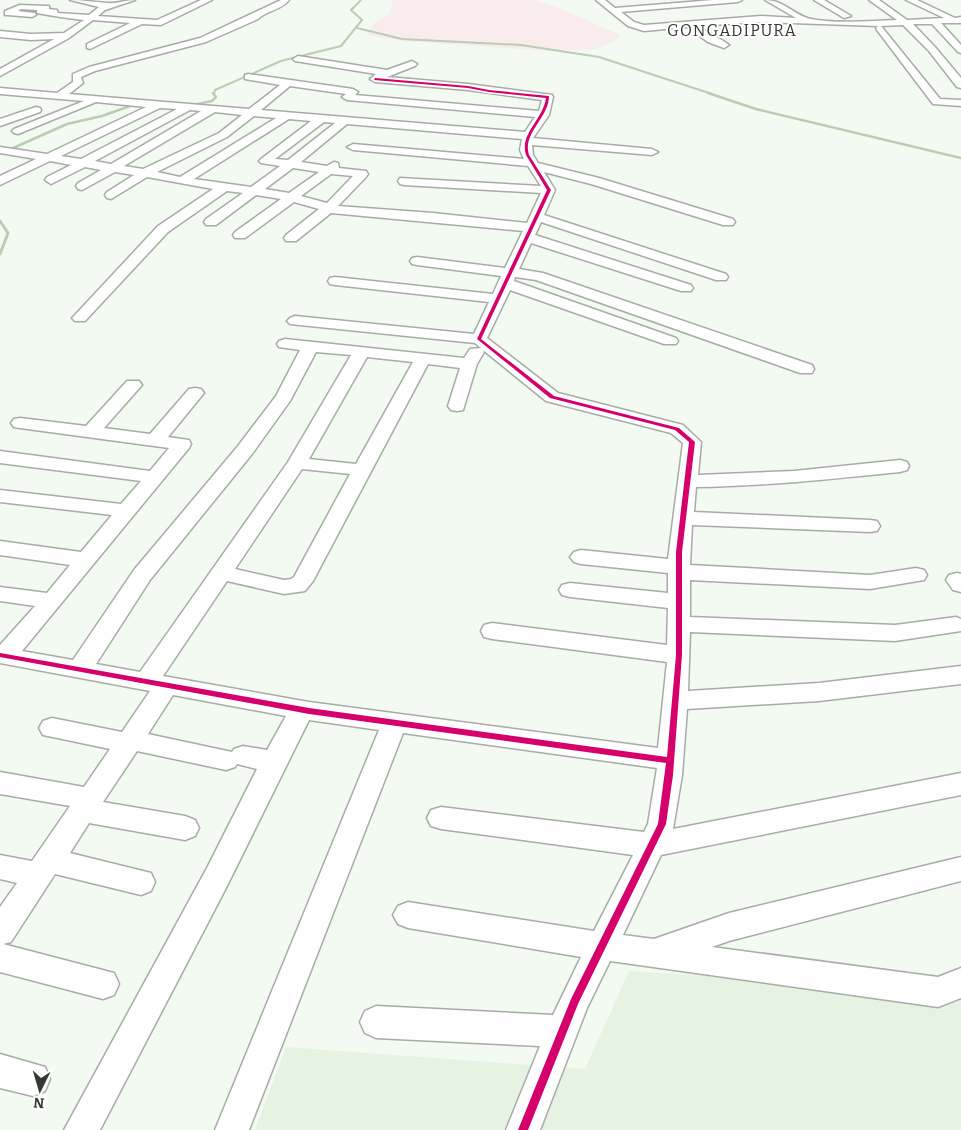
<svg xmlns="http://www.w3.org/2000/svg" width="961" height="1130" font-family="Bitter,serif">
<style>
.built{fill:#e7f3e2}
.green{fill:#f9eced}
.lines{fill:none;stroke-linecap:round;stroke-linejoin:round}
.stream-far2{stroke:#bbcdb3;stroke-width:2}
.stream-far1{stroke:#bbcdb3;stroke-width:2.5}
.stream{stroke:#bbcdb3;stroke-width:3}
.minor-casing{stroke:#a7aca6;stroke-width:3}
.minor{fill:#fdfefd;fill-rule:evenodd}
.cycleway-casing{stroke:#fff;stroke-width:3}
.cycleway{fill:#d6006c;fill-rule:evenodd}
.labels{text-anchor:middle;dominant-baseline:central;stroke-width:4;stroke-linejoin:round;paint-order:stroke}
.far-neighbourhood-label{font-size:16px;letter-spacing:1px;fill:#353933;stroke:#fff}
</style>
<rect width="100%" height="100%" fill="#f3faf1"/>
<path class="built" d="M629 971 961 992V1130H255L286 1047 585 1069Z"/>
<path class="green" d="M393 0H535L557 7 618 34 620 38 597 49 549 51 401 41 367 35 374 23 390 13Z"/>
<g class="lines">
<path class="stream-far2" d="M357 28 402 39 521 45 599 57 712 94
M214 94 215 90 281 61 341 46 362 20 351 10 361 0"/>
<path class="stream-far1" d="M708 93 756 109 961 158
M193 105 212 101 216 97 213 93
M11 149 67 124 102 116 130 106"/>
<path class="stream" d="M0 221 8 233 0 254"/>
<defs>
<path id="minor" d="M70 0C83 0 94 2 107 3 116 4 126 0 135 0L105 10 98 16 157 20 201 0H212L161 25 142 24 90 49 87 48V44L130 23 93 20 69 38 0 76V69L54 39 31 40 0 37V31L31 34 64 33 84 20C67 18 53 16 37 13V10L21 9 18 11 35 13 36 15 32 17 8 15H5V11L20 5 46 6H49V9L57 10 58 13 89 15 99 7Z
M281 0H289C282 10 267 10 258 19L206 42 95 71 81 77 83 83 69 94 249 109 280 85 245 79V75L248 74 353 89 358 92 355 95 539 111 542 100 468 90 375 82 370 79 376 74 295 61 293 59 298 56 387 70 412 61 417 64 415 66 387 77 468 84 552 95 553 97 549 115 533 138 652 149 658 152 652 155 532 145 533 155 538 163 599 178 733 219 735 222 733 225H723L591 184 544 172 555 190 544 215 726 274 728 277 726 280H716L541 222 535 235 691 285 693 288 691 291H681L531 243 519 269 543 273 812 365 814 369 812 373H800L536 280 515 277 514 281 676 338 678 341 676 344H664L510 290 487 338 558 393 683 425 701 442 698 475 794 471 900 460 907 462 909 466 907 470 900 472C832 479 765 486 696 487L694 512 870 520 877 521 880 526 877 531 870 532 692 525 690 565 870 575 916 568 924 570 927 575 924 580 870 589 690 580V617L895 625 956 617 961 619V631L895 641 690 632 688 691 819 683 961 666V684L819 701 687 709 682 775 673 829 961 773V795L661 855 623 935 654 939 729 913 961 857V881L729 941 712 947 938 977 961 968V998L938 1007 610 961 587 1008 540 1130H506L540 1046 376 1038 365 1033 360 1022 365 1011 376 1006 553 1015 581 957 408 928 398 924 393 915 398 906 408 902 594 931 633 855 441 829 431 826 427 818 431 810 441 807 644 832 648 824 657 768 403 733 249 1130H215L379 730 309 720 227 886 100 1130H64L207 868 257 769 237 764 235 767 226 770 137 751 103 802 185 816 195 820 199 828 195 836 185 840 89 823 70 853 151 873 155 882 151 891 141 895 55 874 11 942 3 944 114 973 119 984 114 995 103 999 0 972V907L17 883 0 879V855L32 861 70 806 0 794V772L84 787 110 749 43 735 39 728 43 721 52 718 122 732 150 691 0 663V645L35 606 0 601V587L47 593 70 565 0 555V541L81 552 112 515 0 502V490L121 504 141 481 0 463V451L150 471 169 448 20 428 14 427 11 423 14 419 20 418 86 426 127 381H139L142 385 104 428 150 434 189 389 195 388 201 389 204 393 168 437 189 440 191 444 189 448 22 651 73 660 134 570 238 446 276 396 300 350 279 347 277 344 279 341 285 339 464 358 470 349 481 348 475 343 290 324 287 321 290 318 295 316 474 334 489 302 335 285 330 284 328 281 330 278 335 277 493 294 501 276 417 265 412 264 410 261 412 258 417 257 505 268 523 231 331 213 296 241H286L284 238 286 235 319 209 294 202 245 238H235L233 235 235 232 281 199 256 195 216 225H206L204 222 206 219 243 193 227 191 168 232 85 321H75L72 318 75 315 158 226 213 189 147 177 111 199 107 198 105 195 107 192 134 175 115 172 82 190 78 189 76 186 78 183 101 170 85 167 51 184 45 180 47 177 71 165 50 161 0 185V176L36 159 0 153V147L47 154 146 107 96 102 18 134 14 133 12 131 14 129 84 101 0 94V88L57 93 73 82V74L89 67 200 38ZM290 86 346 94 342 97 347 100 535 117 525 132 261 110ZM160 108 177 109 81 159 61 156ZM190 110 201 111 111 164 95 161ZM215 112 242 115 219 133 143 169 124 166ZM254 116 276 118 180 177 157 172 227 137ZM289 119 311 121 261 159 259 161 261 163 280 166 251 187 194 179ZM324 122 335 123 288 160 275 159ZM347 124 522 139 520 150 524 159 353 144 347 147 353 150 528 166 541 186 400 178 398 181 400 184 404 185 541 193 527 223 433 213 338 206 366 177 368 174 366 171 339 168 338 163 334 162 327 166 301 162ZM293 168 319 172 289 193 265 189ZM331 174 353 176 327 203 301 196ZM483 350 546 401 671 433 683 443 668 559 581 550 574 552 570 557 574 562 581 564 668 573V593L570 583 562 585 559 590 562 595 570 597 668 608 667 645 492 623 484 625 481 631 484 637 492 639 667 662 658 748 309 702 163 676 227 581 284 594 305 591 313 581 428 364 460 368 448 406 451 410 457 411 463 410 477 364 484 352ZM316 352 351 355 288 462 140 672 96 664 150 580 252 454 290 401ZM367 357 413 362 356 464 309 459ZM302 469 350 474 294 577 291 579 284 580 235 569ZM173 695 286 716 267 750 243 746 234 749 232 752 148 734Z
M596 0H605L615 8 713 0H742L738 2 621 12 634 22 644 25 761 16 796 18 765 0C784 0 795 16 811 19 839 24 869 21 897 20L869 0H879L907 20 944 18 906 0H917L955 18 961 17V23H941L961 45V53L958 52 932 24H913L935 47 961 78V88L957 87 929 51 903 25 881 26 940 99 961 100V106L933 104 877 30 876 28 878 26 761 22 697 26C707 33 720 38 729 45L724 48 708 42 687 27 644 31 628 26Z
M814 0H824L851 16 844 18Z
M36 107 40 108 41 110 40 112 0 126V119Z
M957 573 961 574V592L953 590 946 580 949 575Z
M0 1054 45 1067 50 1079 45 1091 33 1096 0 1088Z"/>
</defs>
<use href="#minor" class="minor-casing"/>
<use href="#minor" class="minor"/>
<defs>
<path id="cycleway" d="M375 78 468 86 489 90 549 96C549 118 522 133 529 155L551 190 481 339 554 396 679 428 695 442 682 552V655L673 775 666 824 578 1004 528 1130H518L571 999 658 824 666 763 309 714 0 657V653L309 708 667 757 676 655V552L689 442 675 430 550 398 477 339 547 190 526 155C519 134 543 120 546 98L489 92 468 88 374 80Z"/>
</defs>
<use href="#cycleway" class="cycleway-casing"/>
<use href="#cycleway" class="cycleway"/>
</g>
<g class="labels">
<g class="far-neighbourhood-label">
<text x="732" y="30">GONGADIPURA</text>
</g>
</g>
<g transform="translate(40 1090) rotate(185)" stroke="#ffffff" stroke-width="4" paint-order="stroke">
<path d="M0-4L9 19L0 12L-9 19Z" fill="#353933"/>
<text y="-8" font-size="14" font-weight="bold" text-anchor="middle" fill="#353933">N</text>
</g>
</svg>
